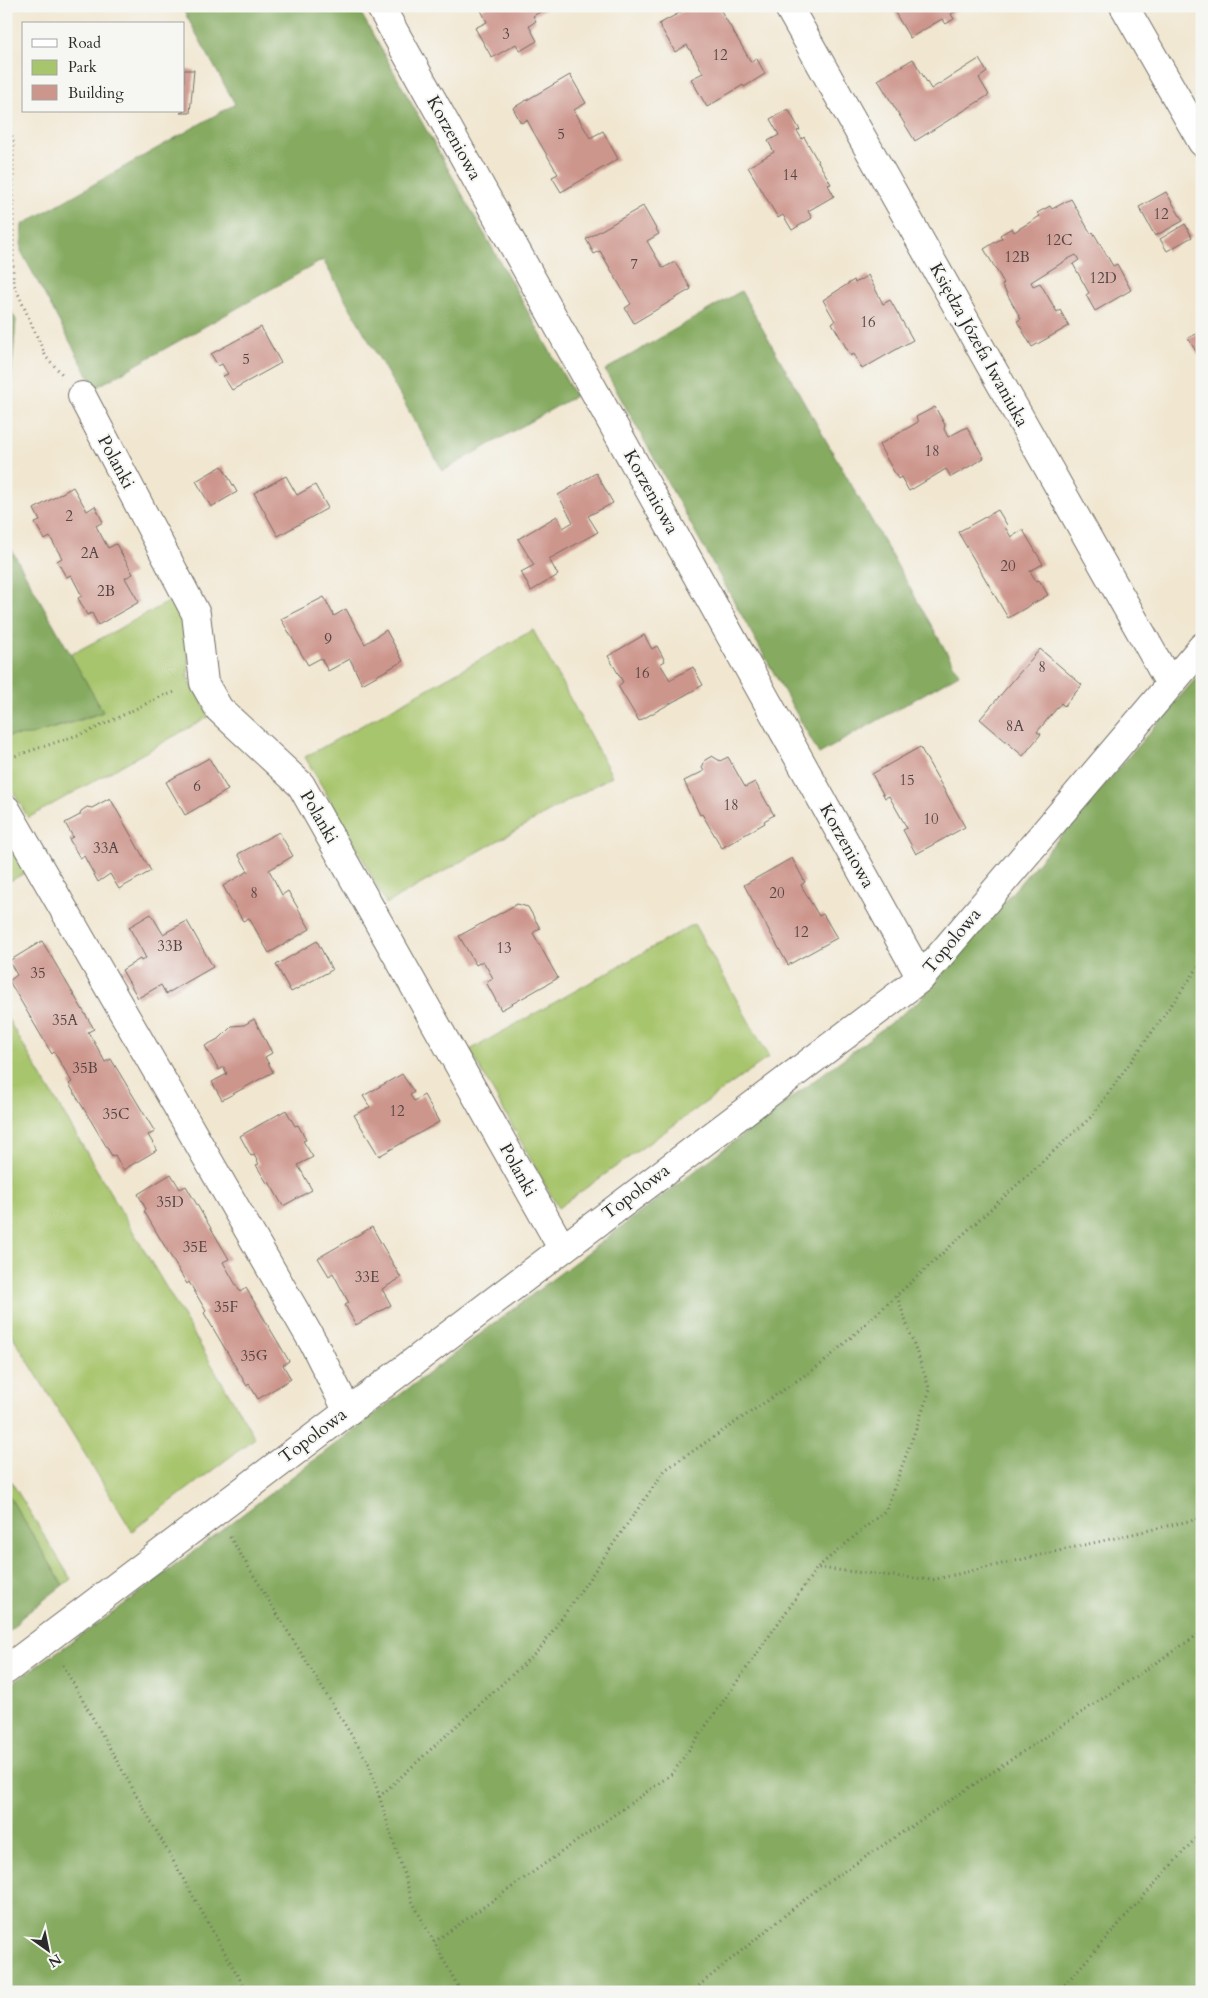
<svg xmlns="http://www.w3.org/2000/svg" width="1208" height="1998" font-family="Cardo,serif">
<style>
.green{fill:#a7c56c;stroke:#69784c}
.forest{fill:#85aa60;stroke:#586a46}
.building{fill:#cd968d}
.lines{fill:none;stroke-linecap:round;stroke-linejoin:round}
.minor-casing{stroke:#706d65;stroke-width:30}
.path{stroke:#706d65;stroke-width:3;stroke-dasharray:1 4;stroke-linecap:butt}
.minor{stroke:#fff;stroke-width:28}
.labels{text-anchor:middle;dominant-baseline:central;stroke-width:4;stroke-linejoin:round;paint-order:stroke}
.number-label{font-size:15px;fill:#544644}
.street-label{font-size:18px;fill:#2b2b2b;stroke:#f6f6f2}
</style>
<rect width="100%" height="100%" fill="#f6f6f2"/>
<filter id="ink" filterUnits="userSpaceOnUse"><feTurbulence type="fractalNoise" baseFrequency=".02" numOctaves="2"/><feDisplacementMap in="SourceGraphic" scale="10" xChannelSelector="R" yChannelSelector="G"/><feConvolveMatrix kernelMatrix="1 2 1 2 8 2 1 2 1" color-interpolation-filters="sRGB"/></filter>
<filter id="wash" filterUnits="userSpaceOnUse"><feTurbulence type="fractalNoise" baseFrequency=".0096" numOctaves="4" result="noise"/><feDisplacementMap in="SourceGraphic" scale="20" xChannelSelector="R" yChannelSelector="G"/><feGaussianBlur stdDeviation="1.12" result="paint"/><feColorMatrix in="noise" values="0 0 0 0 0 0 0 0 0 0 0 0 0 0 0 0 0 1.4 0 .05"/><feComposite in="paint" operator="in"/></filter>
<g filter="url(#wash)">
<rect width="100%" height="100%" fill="#f1e7d1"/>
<path class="green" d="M172 600 189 633 188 679 210 716 28 818 6 778V736C41 734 71 724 103 712L70 655Z
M533 630 612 776 386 904 351 836 305 757Z
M6 839 27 872 6 883Z
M694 924 769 1057 558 1208 470 1050Z
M6 1016 255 1438 132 1531 6 1325Z
M6 1473 71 1579 63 1585 6 1491Z"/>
<path class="forest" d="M181 6H357L575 396 443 471 323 260 95 388 21 251 22 225 235 104Z
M741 291 959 674 819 754 605 370Z
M6 302 16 320 8 420 6 419Z
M6 540 103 712 31 735 6 736Z
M1202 671V1992H6V1687L106 1618 919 1001Z
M6 1491 63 1585 22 1617 6 1635Z"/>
<g id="blocks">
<path class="building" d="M486 6H550L533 16 536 21 529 26 537 41 520 51 516 44 492 58 475 28 487 22 481 10Z
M692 6H724L720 9 751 62 757 59 765 74 744 87 743 85 707 107 691 79 703 73 695 58 687 45 675 52 659 24Z
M891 6H953L956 11 951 14 954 19 946 24 942 19 910 38Z
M913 59 931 89 979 59 987 72 979 78 989 95 915 141 878 80Z
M184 70H194L190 113H180L184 111Z
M570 75 586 103 574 110 590 138 603 131 618 159 561 192 552 177 558 174 534 133 527 120 521 123 513 108Z
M788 109 800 130 797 131 802 139 804 137 831 184 828 185 834 196 808 211 812 218 792 230 783 215 778 218 748 167 774 152 768 141 779 135 770 119Z
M1166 192 1183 221 1155 236 1139 207Z
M1071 199 1091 234 1093 232 1113 266 1117 264 1131 290 1095 311 1086 295 1089 293 1073 264 1079 260 1076 255 1068 259 1031 282 1033 286 1040 283 1057 312 1060 310 1069 326 1032 347 1017 321 1021 319 1002 285 1004 283 984 249 1002 238 1000 235 1012 228 1014 232 1040 216 1037 213 1050 206 1052 209Z
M643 206 659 234 647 241 655 255 663 268 675 262 691 289 634 323 625 308 631 304 622 289 600 251 594 254 586 239Z
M1185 224 1192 237 1167 251 1160 239Z
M868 275 883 304 890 300 913 340 862 369 854 354 851 356 832 323 835 321 823 300 854 280 855 283Z
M261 327 281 363 232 390 223 376 228 374 222 364 218 366 211 354Z
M1202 331V361L1188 338Z
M935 407 945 425 944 429 948 437 967 427 984 458 951 477 946 469 909 491 901 477 898 479 879 445 918 422 916 417Z
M222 466 237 492 211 507 196 481Z
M596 473 613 503 588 516 598 532 549 559 558 575 531 591 521 572 534 565 518 539 557 516 563 528 573 522 558 495Z
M286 476 297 495 315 485 328 508 278 536 254 493Z
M73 487 87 511 95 506 103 522 96 526 108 548 116 544 133 574 125 578 139 602 98 625 92 613 87 615 78 598 82 596 71 575 66 577 57 561 62 558 50 537 45 540 35 523 40 521 34 509Z
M998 510 1007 525 1005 527 1011 537 1023 530 1043 564 1030 571 1036 581 1039 580 1048 595 1008 618 958 532Z
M324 597 334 616 346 609 365 644 386 630 403 661 362 684 350 659 328 671 321 658 308 665 281 619Z
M644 635 652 649 657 646 665 661 660 664 670 680 693 667 703 685 639 721 618 686 623 682 608 656Z
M1040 649 1082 685 1064 706 1061 703 1037 732 1041 734 1023 756 980 719Z
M920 747 965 827 916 854 903 830 907 828 889 796 885 798 872 774Z
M712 756 720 761 728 757 745 787 755 782 774 815 764 821 765 823 722 848 702 814 700 815 684 781 704 771 702 768 705 760Z
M209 758 228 790 185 815 166 782Z
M110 798 151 871 119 889 110 874 98 882 84 856 80 858 69 839 73 837 65 823 80 815 81 811 87 807 92 808Z
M279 832 293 856 269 870 282 895 288 891 310 929 269 953 249 918 243 921 223 886 248 871 238 854Z
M792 858 805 882 801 885 810 901 819 916 823 914 837 938 788 965 744 885Z
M517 904 528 907 540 928 533 933 558 978 501 1010 486 982 493 978 483 961 476 965 459 936Z
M151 914 163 934 187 921 213 967 166 994 161 985 138 998 122 970 140 959 141 961 146 958 129 927Z
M42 941 94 1029 88 1032 97 1047 105 1062 111 1059 155 1132 148 1135 157 1150 123 1170 115 1155 112 1156 69 1084 72 1082 54 1052 52 1054 9 981 17 975 9 961Z
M317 941 332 970 291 992 276 965Z
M254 1019 272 1053 265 1057 273 1072 222 1100 212 1082 227 1074 224 1067 219 1070 205 1046 220 1038 232 1026 244 1025Z
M402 1074 414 1092 410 1095 414 1101 424 1095 439 1122 379 1156 354 1115 370 1107 363 1096Z
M286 1110 295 1126 298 1125 306 1140 303 1141 313 1157 298 1165 312 1190 283 1206 269 1182 267 1183 256 1165 259 1164 254 1155 251 1156 240 1136Z
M171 1174 180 1189 186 1186 229 1259 223 1262 240 1292 246 1288 289 1361 283 1365 291 1379 258 1399 249 1384 247 1386 204 1313 206 1311 189 1282 187 1284 144 1211 146 1209 138 1194Z
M372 1227 401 1278 382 1289 391 1305 356 1325 345 1305 349 1303 333 1273 329 1276 318 1258Z"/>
</g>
</g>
<g filter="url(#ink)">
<use href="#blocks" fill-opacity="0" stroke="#706d65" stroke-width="1"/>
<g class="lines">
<defs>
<path id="minor" d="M380 6 921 978
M788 6 1170 684
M1124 6 1202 142
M82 396 196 614 204 683 219 709 301 785 562 1248
M6 809 314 1344 347 1410
M6 1670 921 978 1202 647"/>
</defs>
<use href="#minor" class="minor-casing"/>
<path class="path" d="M6 122 13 139V282L46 357 62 374
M6 759 90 731 160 697 175 692
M230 1537 369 1764 413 1903 461 1992
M818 1567 886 1510 930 1390 897 1296
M63 1665 247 1992
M379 1797 540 1649 665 1470 823 1363 1092 1116 1202 962
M434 1942 672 1774 817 1568 932 1580 1202 1518
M6 1981 12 1992
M691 1992 816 1890 1202 1632
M1058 1992 1202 1831"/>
<use href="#minor" class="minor"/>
</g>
</g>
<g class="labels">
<g class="number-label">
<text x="506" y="34">3</text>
<text x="720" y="55">12</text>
<text x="561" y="134">5</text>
<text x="790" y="175">14</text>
<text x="1161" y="214">12</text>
<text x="1059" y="240">12C</text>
<text x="1017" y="257">12B</text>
<text x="634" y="264">7</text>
<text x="1103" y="278">12D</text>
<text x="868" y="322">16</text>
<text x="246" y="359">5</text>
<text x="932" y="451">18</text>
<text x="69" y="516">2</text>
<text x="90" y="553">2A</text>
<text x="1008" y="566">20</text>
<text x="106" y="591">2B</text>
<text x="328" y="639">9</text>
<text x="1042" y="667">8</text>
<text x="642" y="673">16</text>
<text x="1015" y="726">8A</text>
<text x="907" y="780">15</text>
<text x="197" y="786">6</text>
<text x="731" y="805">18</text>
<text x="931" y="819">10</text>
<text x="106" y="848">33A</text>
<text x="254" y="893">8</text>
<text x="777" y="893">20</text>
<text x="801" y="932">12</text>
<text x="170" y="946">33B</text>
<text x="504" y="948">13</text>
<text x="38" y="973">35</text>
<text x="65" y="1020">35A</text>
<text x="85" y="1068">35B</text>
<text x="397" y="1111">12</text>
<text x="116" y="1114">35C</text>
<text x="170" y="1202">35D</text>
<text x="195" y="1247">35E</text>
<text x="367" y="1277">33E</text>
<text x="226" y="1307">35F</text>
<text x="254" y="1356">35G</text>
</g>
<g class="street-label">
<text transform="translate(454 138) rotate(61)">Korzeniowa</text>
<text transform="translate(979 345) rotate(61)">Księdza Józefa Iwaniuka</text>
<text transform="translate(116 462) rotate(62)">Polanki</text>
<text transform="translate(651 492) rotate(61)">Korzeniowa</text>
<text transform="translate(319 817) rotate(60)">Polanki</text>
<text transform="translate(847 846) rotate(61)">Korzeniowa</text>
<text transform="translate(952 941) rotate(-50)">Topolowa</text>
<text transform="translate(518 1170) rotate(61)">Polanki</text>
<text transform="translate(636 1192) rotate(-37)">Topolowa</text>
<text transform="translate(313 1436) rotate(-37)">Topolowa</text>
</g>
</g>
<rect width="1208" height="1998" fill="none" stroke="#f6f6f2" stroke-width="25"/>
<rect x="22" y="22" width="162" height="90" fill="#f6f6f2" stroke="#a5a5a2"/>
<rect x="32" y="39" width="25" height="8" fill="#ffffff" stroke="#a5a5a2"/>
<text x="68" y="48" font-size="15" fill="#2b2b2b">Road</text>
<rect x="32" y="60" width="25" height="15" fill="#a7c56c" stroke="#a5a5a2"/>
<text x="68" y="72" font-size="15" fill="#2b2b2b">Park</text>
<rect x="32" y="85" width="25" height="15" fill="#cd968d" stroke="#a5a5a2"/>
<text x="68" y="98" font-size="15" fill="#2b2b2b">Building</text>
<g transform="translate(48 1950) rotate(147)" stroke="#f6f6f2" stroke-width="4" paint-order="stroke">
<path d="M0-4L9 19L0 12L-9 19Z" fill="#2b2b2b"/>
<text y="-8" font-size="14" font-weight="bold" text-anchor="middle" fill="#2b2b2b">N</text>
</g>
</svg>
